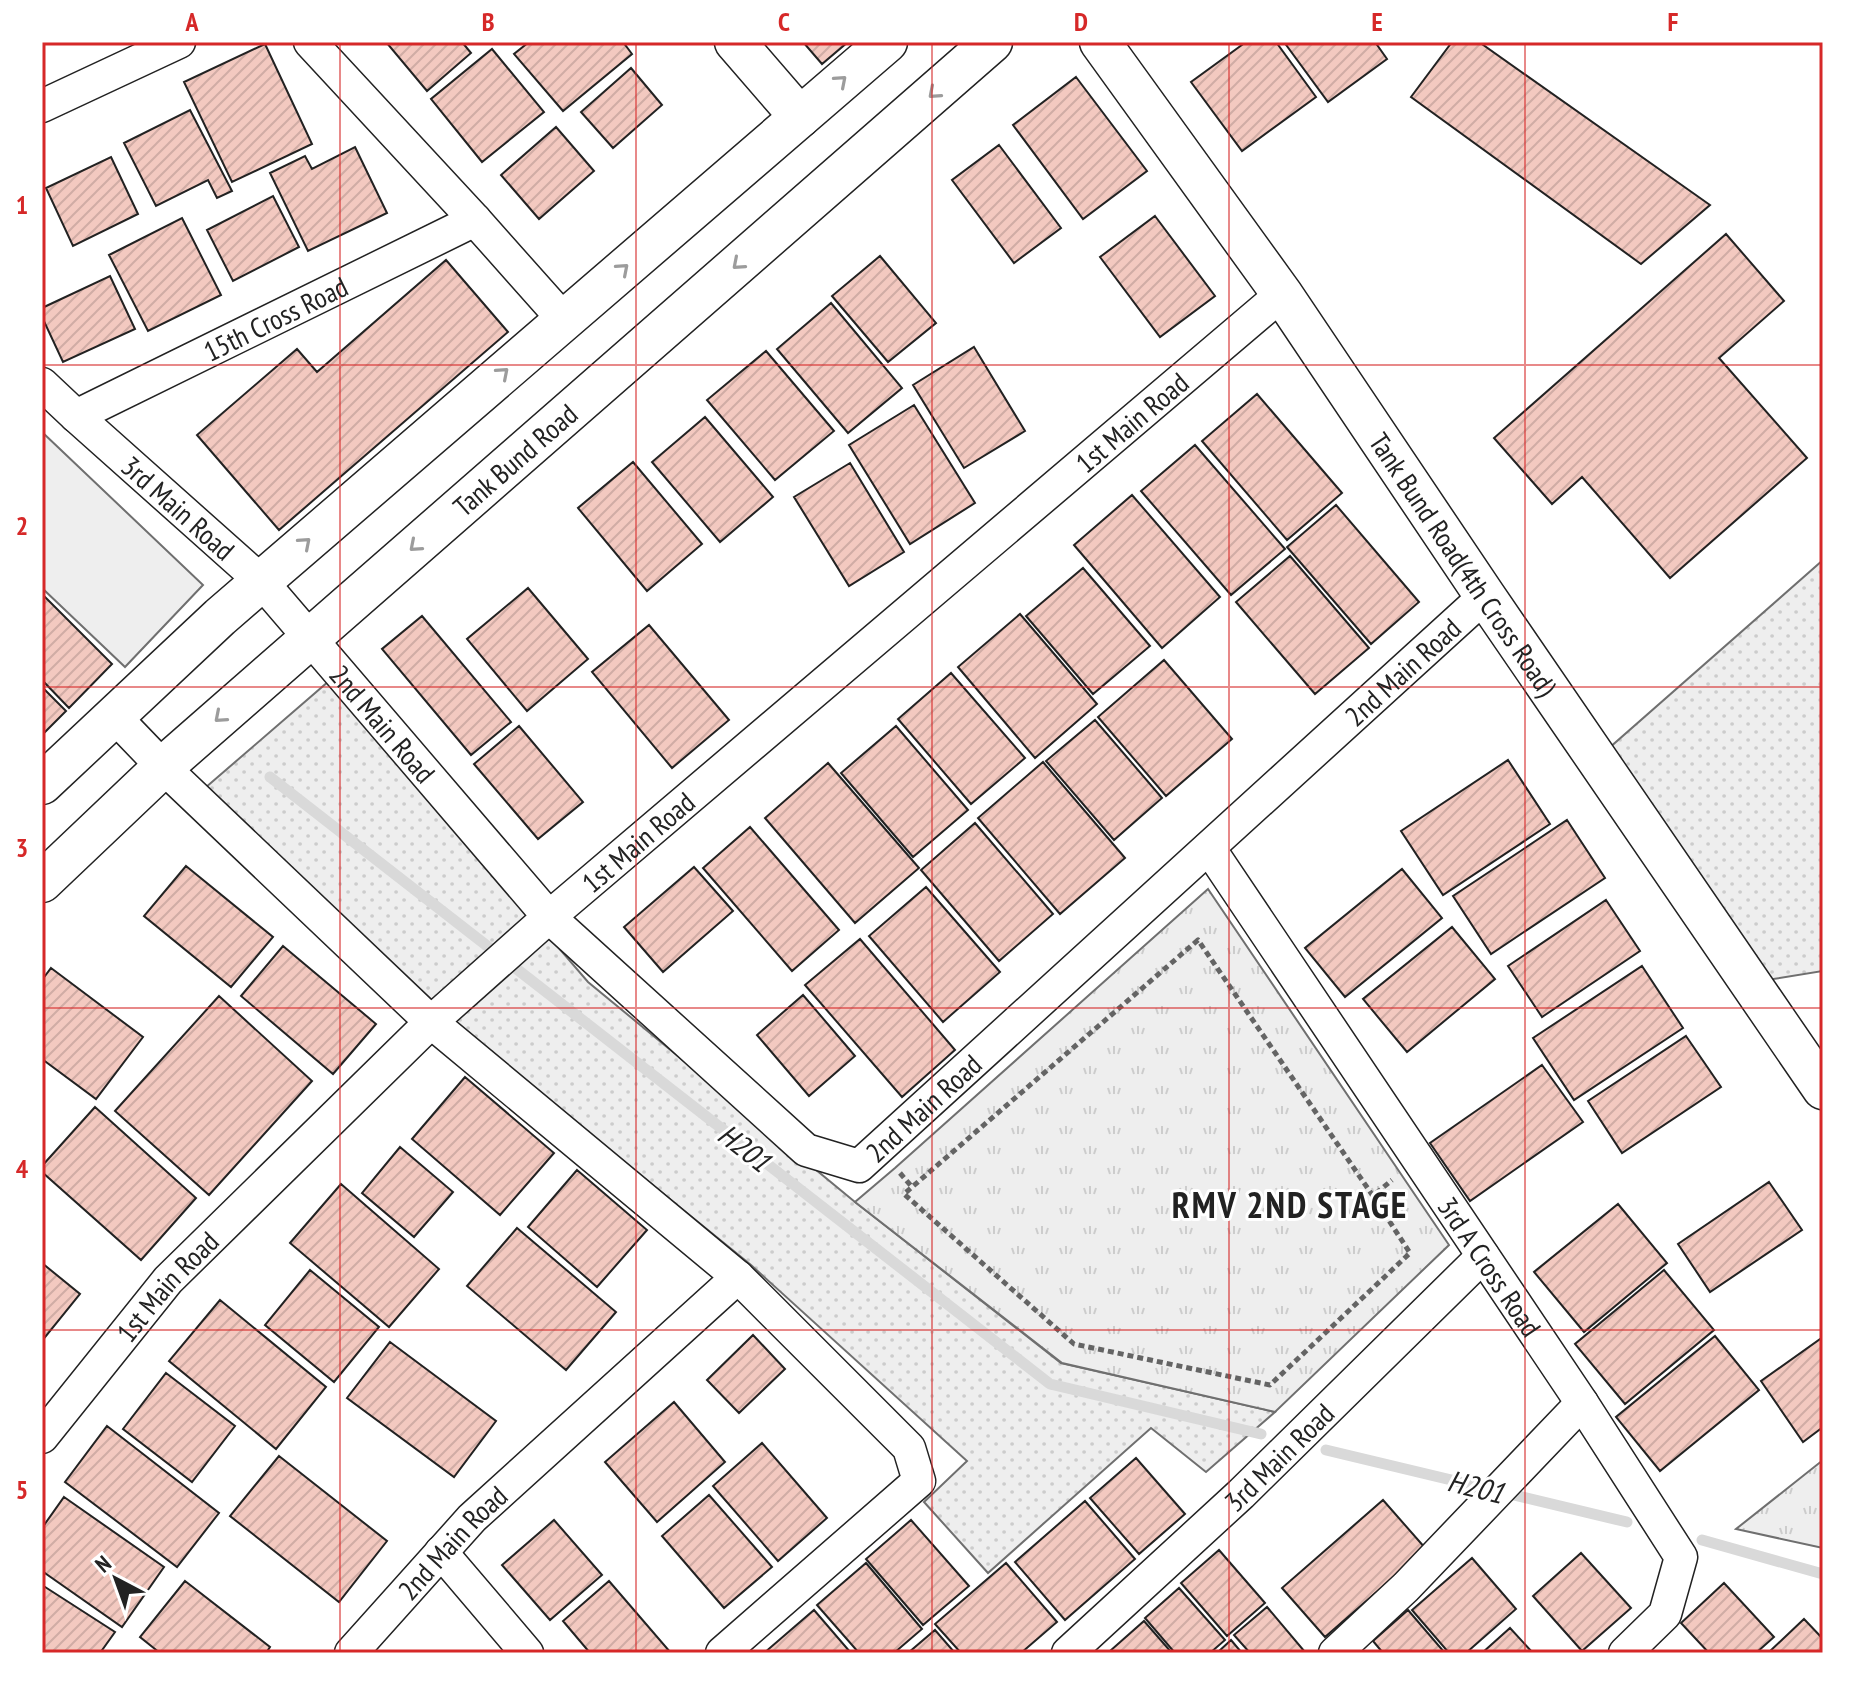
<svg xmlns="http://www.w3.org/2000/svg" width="1865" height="1695" font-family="'PT Sans Narrow',sans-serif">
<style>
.grass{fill:url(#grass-dots);stroke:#6f6f6f;stroke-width:2}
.park{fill:url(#park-tufts);stroke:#6f6f6f;stroke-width:2}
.pitch{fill:#eee;stroke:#6f6f6f;stroke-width:2}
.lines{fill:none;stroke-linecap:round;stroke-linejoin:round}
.stream{stroke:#d9d9d9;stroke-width:11}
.building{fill:url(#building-hatch);stroke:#222;stroke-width:2}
.minor-casing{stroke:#222;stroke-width:35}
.tertiary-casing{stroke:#222;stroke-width:43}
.path{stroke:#646464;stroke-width:5;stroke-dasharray:6 4;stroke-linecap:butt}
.minor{stroke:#fff;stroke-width:32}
.tertiary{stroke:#fff;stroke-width:40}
.oneway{stroke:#9c9c9c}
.grid{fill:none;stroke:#d62828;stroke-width:2;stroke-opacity:0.55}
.labels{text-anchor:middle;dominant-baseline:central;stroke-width:6;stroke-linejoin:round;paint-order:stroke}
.street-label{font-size:28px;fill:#222;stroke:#fff}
.water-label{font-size:30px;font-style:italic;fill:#222;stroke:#fff}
.district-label{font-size:36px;font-weight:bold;letter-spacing:2px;fill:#222;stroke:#fff}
.neatline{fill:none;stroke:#d62828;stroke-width:3}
.grid-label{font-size:26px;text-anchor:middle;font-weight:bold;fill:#d62828}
</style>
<defs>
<pattern id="grass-dots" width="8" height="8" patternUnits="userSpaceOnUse" patternTransform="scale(2)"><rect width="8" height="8" fill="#eee"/><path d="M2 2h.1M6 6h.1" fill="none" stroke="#ccc" stroke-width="1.8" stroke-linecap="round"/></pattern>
<pattern id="park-tufts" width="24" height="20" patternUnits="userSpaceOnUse" patternTransform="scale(2)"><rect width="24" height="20" fill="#eee"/><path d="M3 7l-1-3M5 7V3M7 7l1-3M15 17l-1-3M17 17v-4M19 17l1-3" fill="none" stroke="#ccc"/></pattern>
<pattern id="building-hatch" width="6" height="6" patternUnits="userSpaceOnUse" patternTransform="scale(2)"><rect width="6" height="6" fill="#f3c9c0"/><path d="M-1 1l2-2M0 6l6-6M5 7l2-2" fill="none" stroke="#d0aca5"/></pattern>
</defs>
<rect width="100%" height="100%" fill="#fff"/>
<path class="grass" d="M1823 560V971L1767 980 1608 749Z
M329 681 588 982 855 1202 1061 1363 1275 1412 1206 1472 1151 1428 988 1573 924 1502 967 1461 751 1265 427 1002 205 788Z"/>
<path class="park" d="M1208 889 1449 1245 1275 1412 1062 1363 855 1202 895 1168Z
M1823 1460V1548L1736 1529Z"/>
<path class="pitch" d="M42 432 203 585 125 667 42 588Z"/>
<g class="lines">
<path class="stream" d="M270 777 1050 1384 1261 1434
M1326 1450 1627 1522
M1702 1540 1823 1574"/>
</g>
<path class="building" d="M386 42H462L471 53 427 91Z
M529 42H623L632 54 563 111 514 54Z
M803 42H848L822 64Z
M1246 42H1276L1316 97 1242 151 1191 82Z
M1284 42H1375L1387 59 1328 102Z
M1452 42H1479L1710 205 1641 264 1411 97Z
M265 44 312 144 232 182 184 82Z
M492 49 544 112 482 162 431 99Z
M631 68 662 105 613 148 581 112Z
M1076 77 1147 171 1083 219 1013 125Z
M190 110 232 191 217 198 208 180 156 206 124 143Z
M556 127 594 171 539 219 501 175Z
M999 145 1061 228 1014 263 952 180Z
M355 147 387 213 308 251 270 173 305 156 312 169Z
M111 157 138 214 73 246 46 188Z
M273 196 299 247 233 281 207 230Z
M1155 216 1215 296 1160 337 1100 257Z
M182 218 221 295 148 331 109 255Z
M1726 234 1784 301 1719 358 1807 458 1670 578 1582 477 1552 504 1494 438Z
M880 256 936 323 888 362 832 296Z
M446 260 508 332 279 530 197 435 297 349 317 372Z
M110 276 135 329 63 362 42 317V308Z
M831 303 902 388 848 433 777 349Z
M974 347 1025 431 964 468 913 385Z
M766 351 834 431 775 480 707 400Z
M1257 394 1342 493 1287 540 1202 441Z
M914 405 975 503 910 544 849 445Z
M705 417 773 497 720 542 652 462Z
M1195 445 1285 549 1231 595 1141 491Z
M633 462 702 544 647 591 578 508Z
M850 463 904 552 849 586 794 497Z
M1132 495 1220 597 1162 648 1074 545Z
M1336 505 1419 602 1371 644 1287 547Z
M1290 556 1369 648 1315 694 1236 602Z
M1083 568 1150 646 1093 694 1026 616Z
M528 588 588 659 527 711 467 639Z
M44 596 112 664 69 708 42 680V598Z
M1020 614 1097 704 1035 758 958 667Z
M422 616 511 722 471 755 382 649Z
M649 625 729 720 672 768 592 672Z
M1164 660 1232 739 1166 796 1098 717Z
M951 673 1025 758 971 804 898 719Z
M42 687 66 711 42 735Z
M1095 720 1162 798 1114 840 1046 761Z
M519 726 583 802 538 839 474 764Z
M896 726 968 810 913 857 841 773Z
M1508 760 1550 824 1443 895 1401 831Z
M1043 762 1125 858 1060 914 978 818Z
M828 763 919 868 855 923 765 818Z
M1567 820 1605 878 1491 954 1453 896Z
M975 823 1053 914 999 961 921 870Z
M750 827 839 930 792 971 703 868Z
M186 866 273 937 231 987 144 916Z
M694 867 733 911 663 972 624 927Z
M1402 869 1442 918 1345 997 1305 948Z
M926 887 1000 972 943 1022 869 936Z
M1606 900 1640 951 1542 1017 1508 966Z
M1452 927 1495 979 1407 1052 1363 999Z
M860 939 955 1050 902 1097 805 985Z
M283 946 376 1024 333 1074 241 996Z
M1642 966 1683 1028 1574 1100 1533 1038Z
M51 968 143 1037 96 1099 42 1059V980Z
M803 995 855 1056 809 1096 757 1035Z
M219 996 312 1081 209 1195 115 1111Z
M1686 1036 1721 1087 1622 1153 1588 1101Z
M1542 1065 1583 1122 1470 1201 1430 1143Z
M465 1077 554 1153 500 1215 412 1139Z
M95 1107 196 1198 141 1260 42 1172V1166Z
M400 1147 453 1192 414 1237 362 1193Z
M577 1170 647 1230 597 1287 528 1227Z
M1769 1182 1802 1230 1710 1292 1678 1244Z
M341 1184 439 1269 389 1327 290 1243Z
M1618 1204 1667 1263 1584 1332 1534 1272Z
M517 1228 616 1312 566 1370 467 1286Z
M42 1263 80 1294 42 1341Z
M310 1270 379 1327 334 1382 265 1325Z
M1664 1270 1714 1330 1625 1404 1575 1344Z
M220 1300 326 1387 276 1449 169 1361Z
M753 1335 785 1369 739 1413 707 1380Z
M1715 1336 1759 1390 1660 1471 1616 1417Z
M1823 1337V1427L1803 1442 1761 1381Z
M390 1342 496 1421 454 1477 347 1398Z
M166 1373 235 1426 192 1482 123 1429Z
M674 1402 725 1462 657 1522 605 1462Z
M107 1426 219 1513 177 1567 65 1482Z
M762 1443 827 1518 778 1561 713 1486Z
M279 1456 387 1541 339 1602 230 1516Z
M1136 1458 1185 1514 1139 1554 1090 1498Z
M709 1495 772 1567 724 1608 662 1536Z
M64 1497 164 1567 122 1627 42 1571V1528Z
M1383 1500 1426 1549 1325 1637 1282 1588Z
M1085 1501 1135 1559 1065 1620 1015 1562Z
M554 1520 602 1575 550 1620 502 1565Z
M911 1520 969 1586 923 1625 866 1559Z
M1219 1550 1265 1603 1227 1636 1181 1583Z
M1581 1553 1631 1608 1582 1651 1533 1596Z
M1472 1558 1516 1609 1466 1653H1449L1412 1610Z
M866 1563 922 1629 894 1653H859L817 1605Z
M1006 1563 1057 1622 1021 1653H961L935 1624Z
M185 1581 270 1647 266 1653H160L140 1637Z
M609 1581 671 1653H590L563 1621Z
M1724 1583 1774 1637 1756 1653H1709L1681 1623Z
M42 1585 115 1632 100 1653H42Z
M1179 1588 1225 1640 1210 1653H1175L1145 1618Z
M1267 1607 1305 1652 1304 1653H1250L1234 1635Z
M814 1610 851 1653H764Z
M1408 1610 1445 1653H1383L1373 1641Z
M1804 1619 1823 1639V1653H1768Z
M1144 1621 1172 1653H1112L1110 1651Z
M1510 1628 1533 1653H1482Z
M935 1630 955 1653H908Z
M1231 1640 1242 1653H1217Z"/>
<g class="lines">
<defs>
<g id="minor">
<path d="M310 42 475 220 564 320"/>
<path d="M42 106 179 42"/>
<path id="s1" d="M42 384 76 416 261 581 549 917 806 1150 859 1166 1485 596"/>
<path id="s2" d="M76 416 475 220"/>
<path d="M113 715 163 767 431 1022 738 1277 909 1448 919 1481 722 1653"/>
<path id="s3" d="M1209 848 1582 1403 1681 1557 1665 1614 1625 1653"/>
<path id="s4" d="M42 1437 168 1280 431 1022 549 917 1282 294"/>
<path d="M441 1552 527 1653"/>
<path id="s5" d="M351 1653 472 1518 738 1277"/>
<path id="s6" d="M1068 1653 1241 1494 1483 1256"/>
<path d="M1335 1653 1406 1587 1582 1403"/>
</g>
<g id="tertiary">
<path d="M735 42 800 117"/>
<path id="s7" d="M1100 42 1282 294 1485 596 1823 1089"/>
<path d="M42 784 220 617 887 42"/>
<path id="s8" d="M42 882 163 767 992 42"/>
</g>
</defs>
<use href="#minor" class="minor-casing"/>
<use href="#tertiary" class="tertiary-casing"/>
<path class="path" d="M900 1173 912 1187
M1373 1196 1410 1253 1270 1385 1074 1344 904 1194 1198 940 1373 1196 1392 1180"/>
<use href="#minor" class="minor"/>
<use href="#tertiary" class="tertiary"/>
</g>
<defs><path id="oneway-chevron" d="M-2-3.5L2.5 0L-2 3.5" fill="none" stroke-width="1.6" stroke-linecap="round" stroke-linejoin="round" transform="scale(2)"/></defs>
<g class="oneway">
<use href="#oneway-chevron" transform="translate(841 81) rotate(-41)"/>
<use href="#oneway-chevron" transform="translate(934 93) rotate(139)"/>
<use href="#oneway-chevron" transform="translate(738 264) rotate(139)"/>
<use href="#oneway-chevron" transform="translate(623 269) rotate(-41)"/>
<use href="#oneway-chevron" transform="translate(503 373) rotate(-41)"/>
<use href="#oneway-chevron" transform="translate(305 543) rotate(-41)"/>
<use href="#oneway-chevron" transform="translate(415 546) rotate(139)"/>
<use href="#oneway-chevron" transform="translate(220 717) rotate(139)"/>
</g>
<path class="grid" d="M340 42V1653M636 42V1653M932 42V1653M1229 42V1653M1525 42V1653M42 365H1823M42 687H1823M42 1008H1823M42 1330H1823"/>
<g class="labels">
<g class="street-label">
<text stroke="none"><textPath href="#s2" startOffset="222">15th Cross Road</textPath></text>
<text stroke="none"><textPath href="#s4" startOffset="1492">1st Main Road</textPath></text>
<text stroke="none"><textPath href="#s8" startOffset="634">Tank Bund Road</textPath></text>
<text stroke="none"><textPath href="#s1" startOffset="184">3rd Main Road</textPath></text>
<text stroke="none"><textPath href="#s7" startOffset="636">Tank Bund Road(4th Cross Road)</textPath></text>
<text stroke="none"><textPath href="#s1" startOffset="1874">2nd Main Road</textPath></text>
<text stroke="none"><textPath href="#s1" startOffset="482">2nd Main Road</textPath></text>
<text stroke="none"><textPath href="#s4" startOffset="844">1st Main Road</textPath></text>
<text stroke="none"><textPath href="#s1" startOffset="1226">2nd Main Road</textPath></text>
<text stroke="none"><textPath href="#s3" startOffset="504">3rd A Cross Road</textPath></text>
<text stroke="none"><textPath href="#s4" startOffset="196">1st Main Road</textPath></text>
<text stroke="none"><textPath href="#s6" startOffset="288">3rd Main Road</textPath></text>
<text stroke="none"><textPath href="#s5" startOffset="150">2nd Main Road</textPath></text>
</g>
<g class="water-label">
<text transform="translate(745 1147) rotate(38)">H201</text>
<text transform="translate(1476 1486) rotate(14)">H201</text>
</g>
<g class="district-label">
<text x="1290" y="1204">RMV 2ND STAGE</text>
</g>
</g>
<rect width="1865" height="1695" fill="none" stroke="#ffffff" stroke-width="88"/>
<g transform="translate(116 1579) rotate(319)" stroke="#ffffff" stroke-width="6" paint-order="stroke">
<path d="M0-6L14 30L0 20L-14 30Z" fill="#222222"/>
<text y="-12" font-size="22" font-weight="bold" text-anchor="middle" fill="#222222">N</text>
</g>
<rect x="44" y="44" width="1777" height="1607" class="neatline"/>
<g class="grid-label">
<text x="192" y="31">A</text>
<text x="488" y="31">B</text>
<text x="784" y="31">C</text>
<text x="1081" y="31">D</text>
<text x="1377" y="31">E</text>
<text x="1673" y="31">F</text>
<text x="22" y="214">1</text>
<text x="22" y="535">2</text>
<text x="22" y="857">3</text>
<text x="22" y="1178">4</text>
<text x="22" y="1499">5</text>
</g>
</svg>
